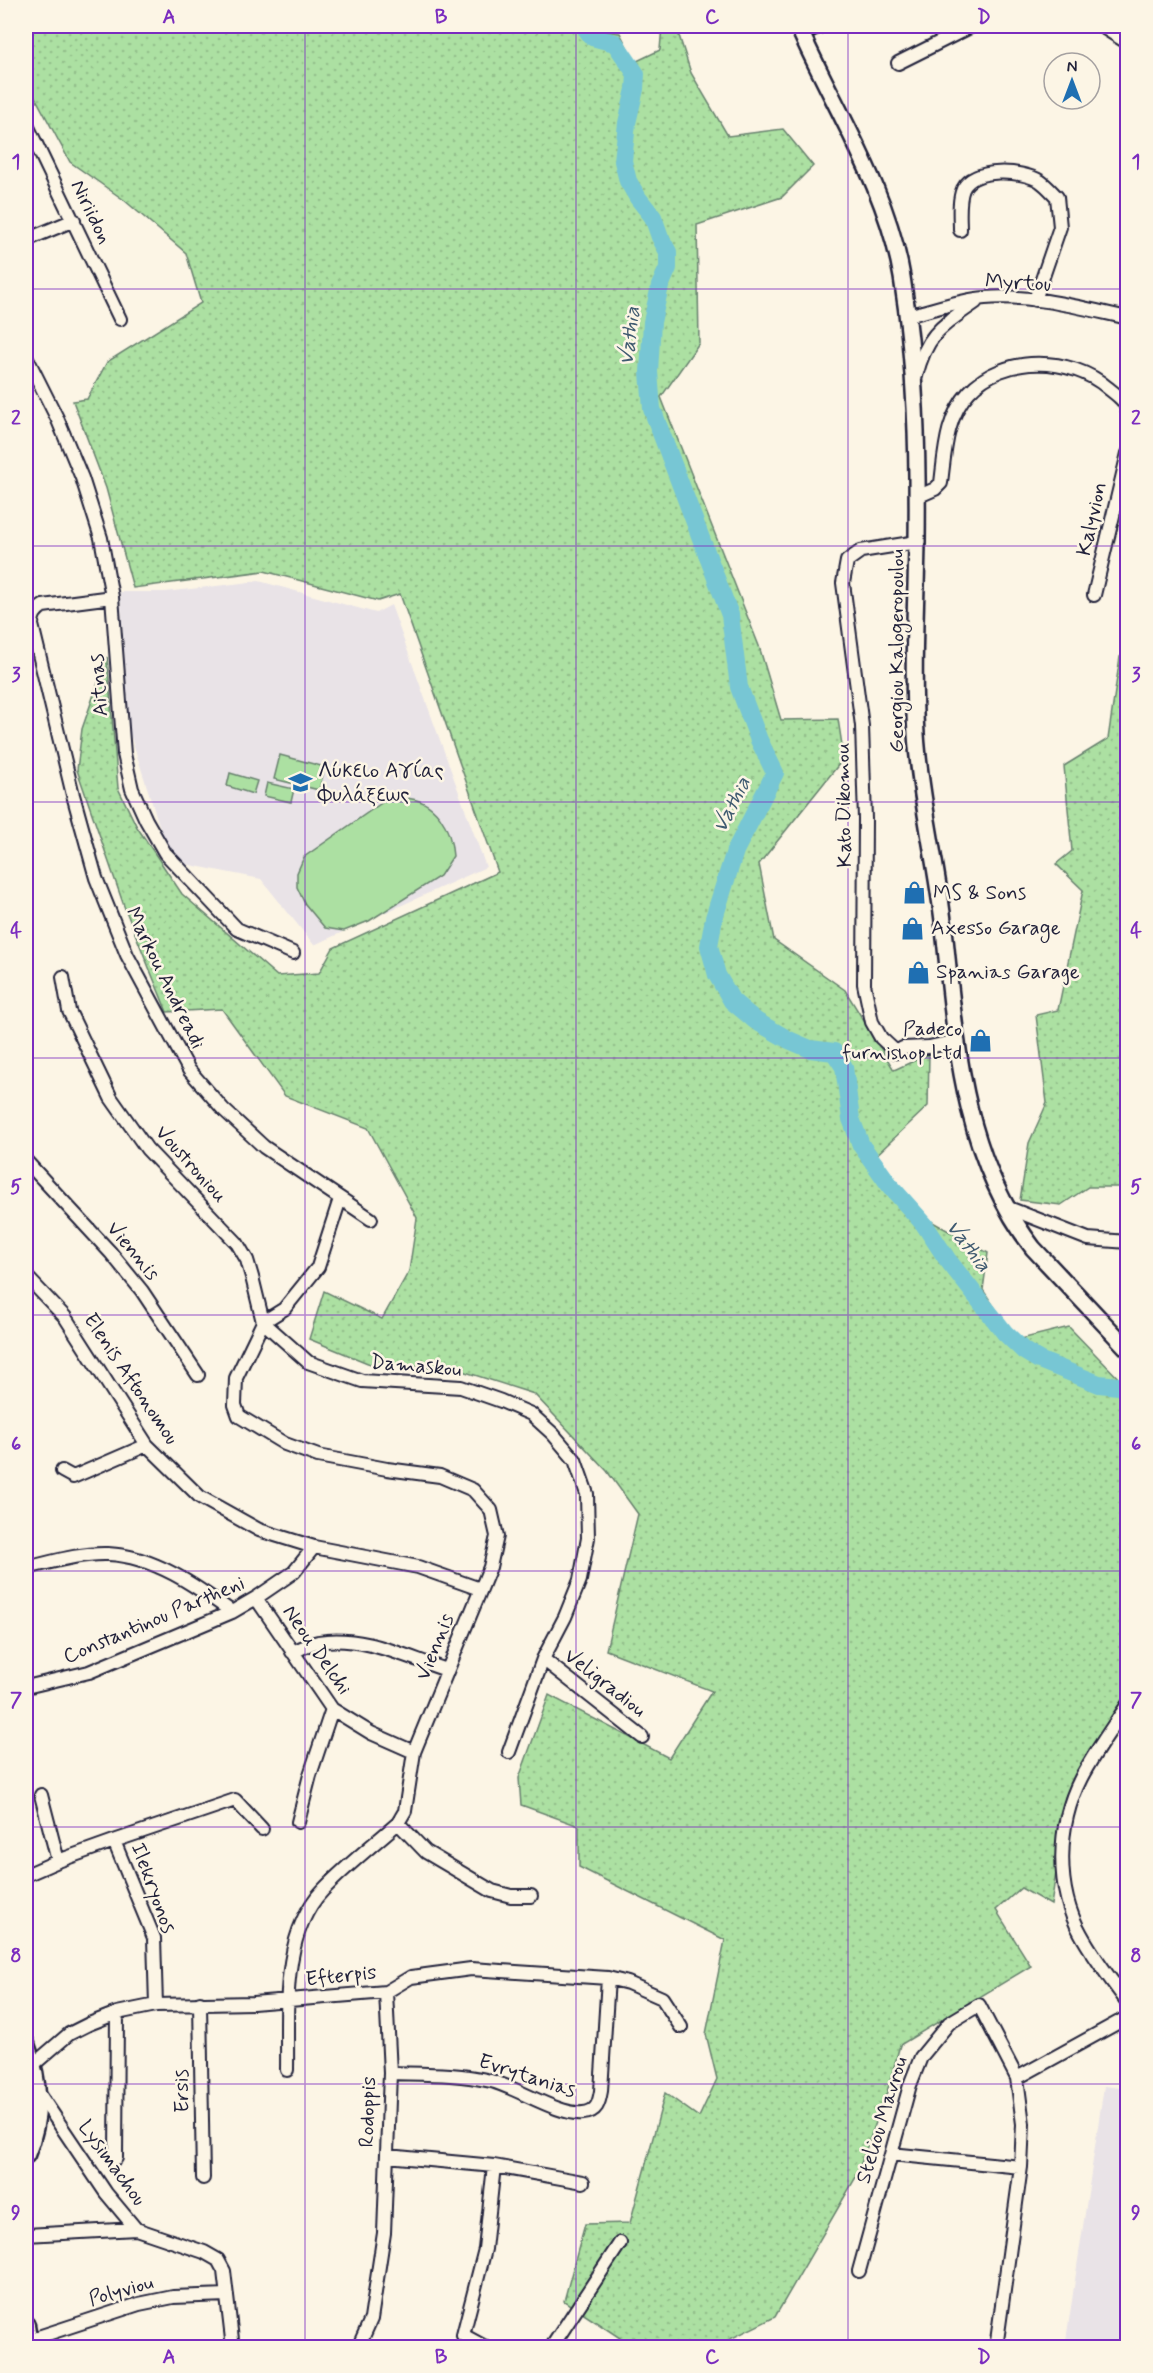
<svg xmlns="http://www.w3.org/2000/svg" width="1153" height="2373" font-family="Mynerve,sans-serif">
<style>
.built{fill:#e9e3e7}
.grass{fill:url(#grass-dots);stroke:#67816e;stroke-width:1.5}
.green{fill:#ace0a2;stroke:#67816e;stroke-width:1.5}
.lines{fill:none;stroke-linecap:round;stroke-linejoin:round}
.river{stroke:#77c6d4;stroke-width:18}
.minor-casing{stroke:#22223b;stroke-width:16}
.tertiary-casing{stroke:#22223b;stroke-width:20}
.secondary-casing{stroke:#22223b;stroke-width:21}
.minor{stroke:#fcf5e5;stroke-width:12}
.tertiary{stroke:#fcf5e5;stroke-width:15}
.secondary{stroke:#fcf5e5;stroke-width:16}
.grid{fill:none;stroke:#7b2cbf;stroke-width:1.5;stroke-opacity:0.55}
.labels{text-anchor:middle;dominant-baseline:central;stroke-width:5;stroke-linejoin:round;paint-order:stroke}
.street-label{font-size:21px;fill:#22223b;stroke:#fcf5e5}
.poi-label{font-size:21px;fill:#22223b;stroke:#fcf5e5;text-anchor:start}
.water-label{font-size:22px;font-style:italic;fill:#405b71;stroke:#fcf5e5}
.neatline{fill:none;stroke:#7b2cbf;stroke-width:2}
.grid-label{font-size:20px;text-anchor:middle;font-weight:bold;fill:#7b2cbf}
</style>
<defs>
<pattern id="grass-dots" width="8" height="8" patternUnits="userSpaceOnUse" patternTransform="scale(1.5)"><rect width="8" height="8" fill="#ace0a2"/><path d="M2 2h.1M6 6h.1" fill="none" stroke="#94c08c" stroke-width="1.8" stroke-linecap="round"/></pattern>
</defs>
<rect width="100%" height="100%" fill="#fcf5e5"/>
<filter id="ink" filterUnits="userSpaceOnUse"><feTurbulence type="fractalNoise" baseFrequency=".0167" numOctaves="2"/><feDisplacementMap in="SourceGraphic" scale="12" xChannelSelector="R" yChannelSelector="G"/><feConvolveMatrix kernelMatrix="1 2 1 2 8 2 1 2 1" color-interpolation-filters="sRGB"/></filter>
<g filter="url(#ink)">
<path class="built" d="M259 581 376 613 391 605 486 867 314 945 261 879 180 863 161 831 130 734 120 592H165Z
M1104 2086 1127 2089V2347H1065Z"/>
<path class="grass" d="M26 26H573L620 33 635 62 660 50 662 26H676L691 73 728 136 783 129 813 166 782 197 697 225 699 343 661 397 759 646 781 720 838 719 844 758 759 864 774 940 845 990 894 1070 929 1054 928 1106 870 1161 895 1201 988 1253 983 1290 1017 1340 1069 1327 1127 1387 1128 1698 1067 1801 1051 1905 1021 1888 996 1910 1031 1966 900 2045 887 2092 856 2177 775 2317 714 2347H613L620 2338 564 2301 585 2224 630 2223 665 2093 699 2117 717 2079 706 2034 725 1940 579 1867V1826L521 1805 519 1778 549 1695 669 1758 712 1691 606 1650 638 1514 607 1471 534 1394 456 1369 370 1364 309 1339 324 1291 382 1319 409 1271 417 1218 368 1128 285 1096 222 1009 167 1012 124 906 77 770 82 729 107 657 118 788 137 827 182 894 277 976 319 973 333 948 498 872 400 594 378 601 264 571 133 588 106 488 73 401 87 399 107 362 201 303 186 253 124 200 70 162 26 80Z
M1127 651V1187H1088L1061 1205 1020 1200 1029 1143 1047 1103 1036 1015 1058 1010 1083 890 1056 864 1072 851 1064 766 1108 739 1120 657Z"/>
<path class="green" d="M280 755 325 767 319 790 274 779Z
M230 773 257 781 253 794 227 786Z
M267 783 294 789 291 802 264 796Z
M404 798C436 799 451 828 453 856L440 876 369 921 344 931 325 928 305 904 297 887V873L304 857 383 802Z"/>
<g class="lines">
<path class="river" d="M584 26 592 37 615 43 636 74 635 89 627 123 623 161 628 181 638 198 653 217 660 237 668 252V268L660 286 652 322 649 372 652 409 730 615 739 687 759 740 775 773 735 851 714 918 709 946 717 975 732 1001 756 1021 789 1040 810 1049 834 1052 844 1067 851 1119 861 1145 891 1187 924 1224 947 1259 1005 1333 1024 1351 1039 1360 1099 1384 1128 1387"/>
<defs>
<path id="minor" d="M1101 26 1128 43
M801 34 821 26
M898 63 972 26
M26 123 120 319
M960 230C960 217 958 201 963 189 974 167 1022 170 1040 181 1046 185 1052 192 1057 197L1060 227 1035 300
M26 240 74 220
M907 316C932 310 959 300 985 298 1032 294 1082 308 1128 318
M26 356 57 418 82 478 101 538 112 597 124 754 132 789 146 820 165 853 237 929 293 953
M916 376C927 333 942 326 976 302
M917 497 935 489 941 483C945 451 946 417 969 392 1004 354 1071 356 1108 388 1118 396 1125 400 1128 412
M917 542 861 551 847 561 843 583 862 726 865 819 864 984 872 1022 881 1038 896 1052 903 1048 929 1047 957 1041
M1094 595 1128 453
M112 597 43 606C35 611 32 616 32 625L73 795 96 878 127 955 189 1070 223 1109 264 1147 371 1219
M63 977 69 1011 111 1098 147 1149 237 1243 247 1260 252 1277 263 1322 236 1378 235 1405 239 1416 285 1444 318 1456 387 1469 440 1476 473 1490 491 1510 497 1536 490 1567 414 1752 405 1811 398 1823C373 1845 346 1866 323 1890 280 1935 288 2013 287 2070
M26 1161 111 1253 142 1291 198 1375
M1006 1207 1088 1239 1128 1242
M26 1276 65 1317 147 1445 200 1497 259 1530 314 1547 418 1567 480 1589
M263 1322 308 1362 362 1381 461 1387 501 1401 531 1414 553 1434 575 1460 587 1494 588 1538 580 1580 565 1617 543 1659 509 1752
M263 1322 284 1309 318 1267 340 1199
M62 1471 73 1477 147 1445
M26 1568C52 1562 80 1553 108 1554 154 1556 196 1586 232 1612
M256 1598 332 1709 371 1733 414 1752
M292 1652C300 1649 309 1644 318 1642 361 1634 406 1657 447 1670
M543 1659 642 1737
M26 1687 89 1672 232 1612 256 1598 294 1572 314 1547
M1128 1704C1112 1728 1094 1753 1081 1778 1057 1825 1055 1888 1081 1934 1094 1958 1112 1981 1128 2003
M298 1822 310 1775 332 1709
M398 1823 426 1852 492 1891 511 1896H531
M58 1861 114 1841
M26 1875 58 1861 41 1795
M200 2003 203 2178
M156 2005 154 1938 114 1841 235 1800 262 1829
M33 2065 69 2034 89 2024 117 2013 156 2005 253 2003 386 1992 411 1977 471 1969 608 1978 628 1983 662 1998 681 2027
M390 2073C424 2074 458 2073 491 2081 516 2087 560 2116 583 2113 597 2112 599 2103 601 2091L608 1978
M1017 2078 1128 2017
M38 2092 106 2193 136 2229 204 2252 218 2260 224 2271 233 2348
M891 2154 1021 2167
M387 2156 494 2166 583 2182
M116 2158 117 2013
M26 2235 136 2229
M859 2271 910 2085 921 2057 949 2023 979 2005 1017 2078 1023 2124 1021 2167 996 2348
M29 2340 139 2304 173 2297 227 2295
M358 2348 371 2319 384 2233 390 2073 386 1992
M487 2348 463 2335 485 2249 494 2166
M551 2348 620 2243"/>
<path id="tertiary" d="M798 26C834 108 887 187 902 277 916 365 918 454 917 543 916 607 912 671 916 734 920 799 937 864 944 929 956 1041 962 1155 1033 1248L1128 1349"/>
<path id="secondary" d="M26 2044C40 2083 42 2117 26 2155
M26 2325 30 2348"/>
</defs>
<use href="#minor" class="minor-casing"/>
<use href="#tertiary" class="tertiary-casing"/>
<use href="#secondary" class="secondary-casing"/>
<use href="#minor" class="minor"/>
<use href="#tertiary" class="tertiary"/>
<use href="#secondary" class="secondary"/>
</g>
</g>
<path class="grid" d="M305 26V2348M576 26V2348M848 26V2348M26 289H1128M26 546H1128M26 802H1128M26 1058H1128M26 1315H1128M26 1571H1128M26 1827H1128M26 2084H1128"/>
<defs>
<symbol id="school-bare" viewBox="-9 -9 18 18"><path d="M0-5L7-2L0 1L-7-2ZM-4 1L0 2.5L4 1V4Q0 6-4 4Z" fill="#1f6fb2" stroke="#fcf5e5" stroke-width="2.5" paint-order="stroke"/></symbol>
<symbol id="shop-bare" viewBox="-9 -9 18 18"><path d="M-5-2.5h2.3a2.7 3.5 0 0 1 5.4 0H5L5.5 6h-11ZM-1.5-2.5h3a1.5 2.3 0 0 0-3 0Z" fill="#1f6fb2" stroke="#fcf5e5" stroke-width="2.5" paint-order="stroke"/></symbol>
</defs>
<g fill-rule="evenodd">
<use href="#school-bare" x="284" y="766" width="33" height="33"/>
<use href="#shop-bare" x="898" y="876" width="33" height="33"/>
<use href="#shop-bare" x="896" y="912" width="33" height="33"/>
<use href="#shop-bare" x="902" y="956" width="33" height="33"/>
<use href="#shop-bare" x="964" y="1024" width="33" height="33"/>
</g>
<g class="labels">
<g class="street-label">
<text transform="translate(91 212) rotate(64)">Niriidon</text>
<text transform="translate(1018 283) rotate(3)">Myrtou</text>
<text transform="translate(1092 519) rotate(-77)">Kalyvion</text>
<text transform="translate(897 651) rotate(-90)">Georgiou Kalogeropoulou</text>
<text transform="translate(99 685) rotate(-94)">Aitnas</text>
<text transform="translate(844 805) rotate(-91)">Kato Dikomou</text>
<text transform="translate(165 978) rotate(64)">Markou Andreadi</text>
<text transform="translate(191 1164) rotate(48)">Voustroniou</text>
<text transform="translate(133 1251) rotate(50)">Viennis</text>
<text transform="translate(416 1366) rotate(5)">Damaskou</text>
<text transform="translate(131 1379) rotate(56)">Elenis Aftonomou</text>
<text transform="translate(154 1620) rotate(-23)">Constantinou Partheni</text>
<text transform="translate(435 1647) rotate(-68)">Viennis</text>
<text transform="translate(317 1650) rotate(55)">Neou Delchi</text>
<text transform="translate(605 1683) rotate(38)">Veligradiou</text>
<text transform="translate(153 1888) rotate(70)">Ilekryonos</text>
<text transform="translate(341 1976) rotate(-6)">Efterpis</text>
<text transform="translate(527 2076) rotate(18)">Evrytanias</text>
<text transform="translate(182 2091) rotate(-91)">Ersis</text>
<text transform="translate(368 2112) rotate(-88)">Rodoppis</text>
<text transform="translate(882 2120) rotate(-73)">Steliou Mavrou</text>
<text transform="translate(112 2163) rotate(54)">Lysimachou</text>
<text transform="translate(121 2291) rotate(-16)">Polyviou</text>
</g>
<g class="poi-label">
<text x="318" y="771">Λύκειο Αγίας<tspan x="318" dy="24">Φυλάξεως</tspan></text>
<text x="933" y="893">MS &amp; Sons</text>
<text x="931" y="928">Axesso Garage</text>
<text x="936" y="972">Spanias Garage</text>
<text x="962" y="1029" text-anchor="end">Padeco<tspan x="962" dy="24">furnishop Ltd</tspan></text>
</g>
<g class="water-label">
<text transform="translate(630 336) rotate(-83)">Vathia</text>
<text transform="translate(732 805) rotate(-63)">Vathia</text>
<text transform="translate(968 1246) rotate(53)">Vathia</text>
</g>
</g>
<rect width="1153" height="2373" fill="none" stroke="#fcf5e5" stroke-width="66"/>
<g transform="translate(1072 81)"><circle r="28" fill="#fcf5e5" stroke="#a5a1a1" stroke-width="1.5"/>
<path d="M0-4.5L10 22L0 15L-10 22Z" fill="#1f6fb2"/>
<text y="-9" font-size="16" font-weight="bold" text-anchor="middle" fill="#22223b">N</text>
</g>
<rect x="33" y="33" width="1087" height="2307" class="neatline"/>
<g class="grid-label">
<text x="169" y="23">A</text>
<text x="441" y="23">B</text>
<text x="712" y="23">C</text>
<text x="984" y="23">D</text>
<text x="16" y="168">1</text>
<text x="1136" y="168">1</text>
<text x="16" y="424">2</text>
<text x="1136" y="424">2</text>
<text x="16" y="681">3</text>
<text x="1136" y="681">3</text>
<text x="16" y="937">4</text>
<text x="1136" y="937">4</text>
<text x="16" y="1193">5</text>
<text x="1136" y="1193">5</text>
<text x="16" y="1450">6</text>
<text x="1136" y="1450">6</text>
<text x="16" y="1706">7</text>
<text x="1136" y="1706">7</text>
<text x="16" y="1962">8</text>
<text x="1136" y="1962">8</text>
<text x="16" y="2219">9</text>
<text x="1136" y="2219">9</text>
<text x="169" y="2363">A</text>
<text x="441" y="2363">B</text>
<text x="712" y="2363">C</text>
<text x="984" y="2363">D</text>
</g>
</svg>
